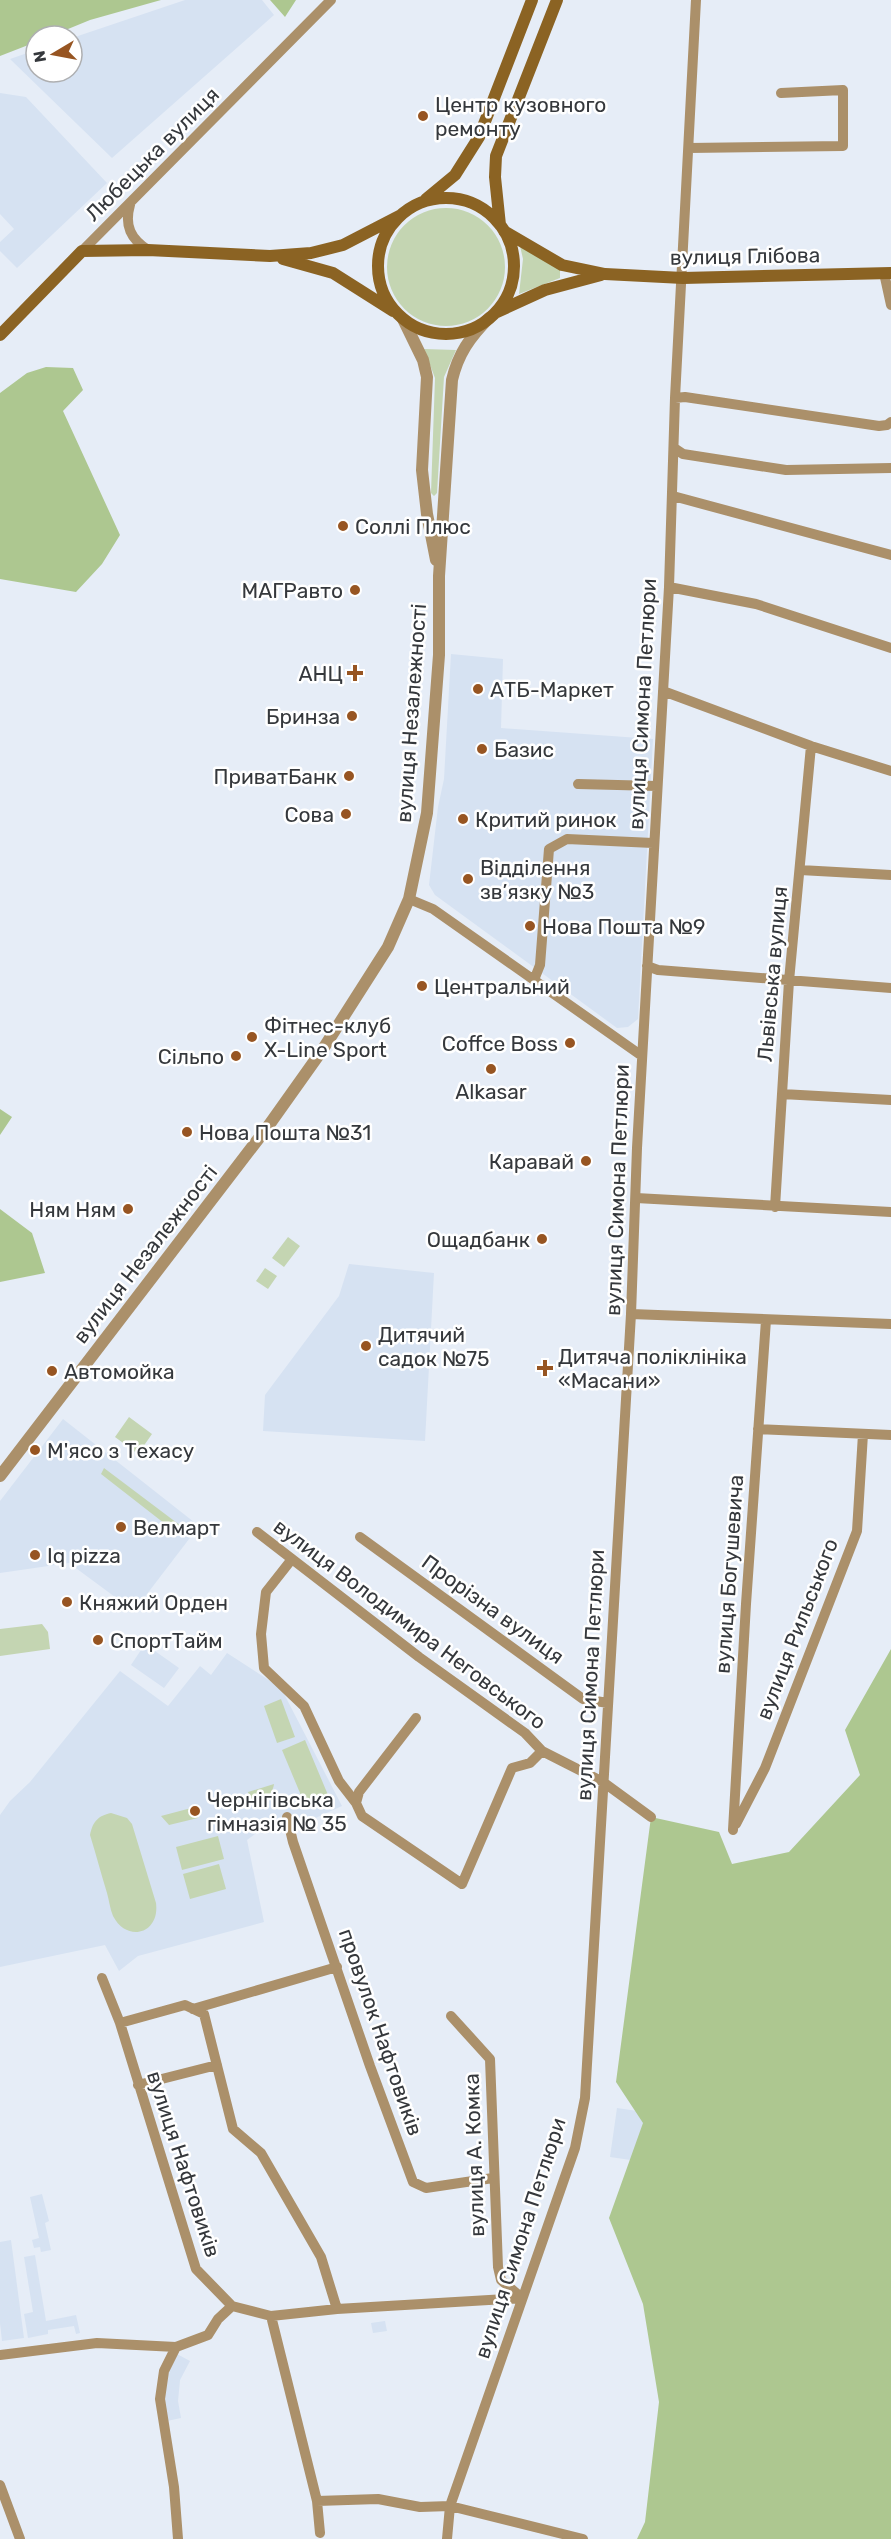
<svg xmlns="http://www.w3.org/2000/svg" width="891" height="2539" font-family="Rubik,sans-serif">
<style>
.built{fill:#d6e2f2}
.green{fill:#c4d5b2}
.forest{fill:#adc790}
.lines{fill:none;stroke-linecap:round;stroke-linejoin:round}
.minor{stroke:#ab906a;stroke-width:10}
.tertiary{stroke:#ab906a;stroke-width:12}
.secondary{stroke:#8b6323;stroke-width:12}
.poi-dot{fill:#975522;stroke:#fff;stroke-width:2}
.labels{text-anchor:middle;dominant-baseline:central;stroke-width:5;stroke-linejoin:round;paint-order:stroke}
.poi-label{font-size:21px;fill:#35383c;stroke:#fff;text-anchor:start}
.street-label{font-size:21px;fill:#35383c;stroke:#fff}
</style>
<rect width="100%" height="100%" fill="#e6edf7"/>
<path class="built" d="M185 0H262L274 15 112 158 10 59 36 50V72H72V38Z
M0 93 26 97 107 183 17 268 0 251V242L14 229 0 214Z
M451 654 503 659 501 728 653 739 638 1019 628 1027 617 1028 435 895 429 885 438 807 444 779Z
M349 1264 434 1273 425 1441 263 1431 265 1395 339 1296Z
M63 1419 199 1526 134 1611 69 1563 0 1573V1501Z
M145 1644 179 1668 164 1688 131 1665Z
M227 1653 281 1688 342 1806 298 1826 290 1816 272 1821 247 1840 264 1922 138 1956 119 1971 105 1945 0 1967V1815L10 1801 30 1782 120 1671 168 1706 200 1666 211 1675Z
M617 2108 658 2114 651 2163 610 2157Z
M42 2194 49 2221 45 2223 51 2250 41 2252 40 2247 34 2248 32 2240 39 2238 30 2197Z
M11 2240 24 2338 2 2341 0 2323V2242Z
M35 2255 46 2321 76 2315 80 2333 76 2334 74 2326 48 2330V2334L28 2338 24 2314 33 2312 24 2257Z
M385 2321 387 2331 373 2333 371 2323Z
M177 2354 190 2361 180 2380 178 2401 181 2418 167 2421 164 2400 167 2374Z"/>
<path class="green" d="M387 267a59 59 0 1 1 118 0a59 59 0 1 1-118 0Z
M520 246 560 269V278L519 294 523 259Z
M424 349 456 350 444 377 437 493 434 496 431 493 435 378Z
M288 1237 300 1246 284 1267 272 1258Z
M265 1268 277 1276 268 1289 256 1281Z
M129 1417 152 1434 138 1454 115 1437Z
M104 1468 181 1526 178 1534 101 1474Z
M42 1624 48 1632 50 1649 0 1656V1629Z
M281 1699 295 1737 277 1743 264 1706Z
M305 1740 328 1795 305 1805 282 1750Z
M274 1784C272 1798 262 1799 251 1803L248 1792Z
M195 1807 198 1818 169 1825 161 1816Z
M111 1813 127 1818 132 1824 156 1903C160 1934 127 1943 113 1916 110 1909 109 1900 107 1893 101 1874 96 1854 90 1835 93 1821 98 1816 111 1813Z
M218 1836 224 1859 182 1870 176 1847Z
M219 1864 226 1889 190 1899 183 1874Z"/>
<path class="forest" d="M0 0H161L90 20 51 36H36V42L0 56Z
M270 0H296L285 17Z
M46 367 73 368 83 390 63 411 120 535 102 564 76 592 0 579V393L27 373Z
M0 1109 12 1117 0 1135Z
M0 1209 32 1233 45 1273 0 1282Z
M891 1649V2539H637L645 2522 659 2402 643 2304 609 2218 643 2123 616 2082 651 1817 719 1832 732 1864 789 1852 860 1775 845 1730Z"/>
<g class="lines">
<path class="minor" d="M689 148 843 146V90L781 93
M130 205C124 226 131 239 148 250
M82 251 331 0
M884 273 891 305
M675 398 685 397 879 426 887 425 891 422
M674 448 683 454 786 470 891 468
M673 496 891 555
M669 587 756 604 891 648
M663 691 811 746 891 771
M578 784 657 786
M800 870 891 875
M409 899 433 909 642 1056
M647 966 658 970 891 988
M534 980 540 965 549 849 567 839 653 843
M782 1094 891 1100
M636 1198 891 1212
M775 1207 789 981 811 746
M631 1314 891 1324
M758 1429 891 1435
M257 1532 419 1657 525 1733 542 1751 603 1782 651 1817
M360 1537 583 1699 608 1703
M292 1559 266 1592 261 1634 264 1668 304 1706 339 1781 356 1803
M416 1718 359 1792 356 1803 362 1816 462 1884 512 1768 530 1763 542 1751
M287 1817 293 1842 370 2066 413 2182 426 2188 493 2178
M736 1824 765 1768 857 1531 863 1434
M733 1830 746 1604 766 1320
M193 2009 337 1967
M451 2016 490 2059 498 2267 501 2280 522 2298
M120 2023 185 2005 204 2014 233 2129 261 2153 321 2257 337 2309
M138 2085 217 2065
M232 2306 271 2316 337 2309 521 2298
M271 2316 317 2501 320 2533
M176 2347 164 2371 160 2399 174 2487 178 2539
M0 2355 97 2343 176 2347 208 2335 218 2319 232 2306 196 2269 120 2023 102 1978
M0 2485 20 2539
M317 2501 378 2499 420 2507 450 2506 583 2539
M447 2539 450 2506 575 2148 585 2098 631 1314 637 1148 669 587 675 398 696 0"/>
<path class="tertiary" d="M403 319 423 360 427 377 422 470 427 514 436 560
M0 1476 269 1125 323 1049 388 947 409 899 427 813 439 655V576L452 380C458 354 470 337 489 318"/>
<path class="secondary" d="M378 266a68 68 0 1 1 136 0a68 68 0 1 1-136 0Z
M426 199 455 175 479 137 532 0
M500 225 495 177 496 156 557 0
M504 231 562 265 605 274 683 278 891 273
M283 259 333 273 393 311
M497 312 545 290 601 275
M0 335 82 251 148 250 270 256 311 253 343 245 401 215"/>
</g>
<g class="poi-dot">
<circle cx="423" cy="116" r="6"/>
<circle cx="343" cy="526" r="6"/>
<circle cx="355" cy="590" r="6"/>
<path d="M352 664h6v6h6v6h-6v6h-6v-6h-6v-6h6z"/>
<circle cx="478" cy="689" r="6"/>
<circle cx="352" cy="716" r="6"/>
<circle cx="482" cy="749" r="6"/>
<circle cx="349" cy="776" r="6"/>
<circle cx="346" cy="814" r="6"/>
<circle cx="463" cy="819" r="6"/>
<circle cx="468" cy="879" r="6"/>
<circle cx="530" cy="926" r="6"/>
<circle cx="422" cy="986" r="6"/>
<circle cx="252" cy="1037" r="6"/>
<circle cx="570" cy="1043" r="6"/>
<circle cx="236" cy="1056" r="6"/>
<circle cx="491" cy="1069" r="6"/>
<circle cx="187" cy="1132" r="6"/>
<circle cx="586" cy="1161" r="6"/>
<circle cx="128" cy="1209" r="6"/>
<circle cx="542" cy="1239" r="6"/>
<circle cx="366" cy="1346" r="6"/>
<path d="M542 1359h6v6h6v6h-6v6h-6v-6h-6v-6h6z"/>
<circle cx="52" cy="1371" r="6"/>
<circle cx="35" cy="1450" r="6"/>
<circle cx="121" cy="1527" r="6"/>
<circle cx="35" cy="1555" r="6"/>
<circle cx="67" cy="1602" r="6"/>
<circle cx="98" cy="1640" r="6"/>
<circle cx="195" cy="1811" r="6"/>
</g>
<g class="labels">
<g class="poi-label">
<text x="435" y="104">Центр кузовного<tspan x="435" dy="24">ремонту</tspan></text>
<text x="355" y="526">Соллі Плюс</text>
<text x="343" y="590" text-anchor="end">МАГРавто</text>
<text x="343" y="673" text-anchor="end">АНЦ</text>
<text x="490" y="689">АТБ-Маркет</text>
<text x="340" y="716" text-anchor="end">Бринза</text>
<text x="494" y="749">Базис</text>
<text x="337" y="776" text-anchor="end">ПриватБанк</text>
<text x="334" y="814" text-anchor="end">Сова</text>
<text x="475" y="819">Критий ринок</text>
<text x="480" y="867">Відділення<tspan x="480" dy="24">зв’язку №3</tspan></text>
<text x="542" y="926">Нова Пошта №9</text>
<text x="434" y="986">Центральний</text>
<text x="264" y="1025">Фітнес-клуб<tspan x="264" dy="24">X-Line Sport</tspan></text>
<text x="558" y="1043" text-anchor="end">Coffce Boss</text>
<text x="224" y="1056" text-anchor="end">Сільпо</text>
<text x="491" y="1091" text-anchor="middle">Alkasar</text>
<text x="199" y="1132">Нова Пошта №31</text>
<text x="574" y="1161" text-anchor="end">Каравай</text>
<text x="116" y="1209" text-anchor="end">Ням Ням</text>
<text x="530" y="1239" text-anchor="end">Ощадбанк</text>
<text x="378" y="1334">Дитячий<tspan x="378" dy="24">садок №75</tspan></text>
<text x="558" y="1356">Дитяча поліклініка<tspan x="558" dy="24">«Масани»</tspan></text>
<text x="64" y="1371">Автомойка</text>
<text x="47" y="1450">М'ясо з Техасу</text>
<text x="133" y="1527">Велмарт</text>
<text x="47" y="1555">Iq pizza</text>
<text x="79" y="1602">Княжий Орден</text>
<text x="110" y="1640">СпортТайм</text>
<text x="207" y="1799">Чернігівська<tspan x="207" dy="24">гімназія № 35</tspan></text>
</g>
<g class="street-label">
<text transform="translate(152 154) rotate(-45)">Любецька вулиця</text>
<text transform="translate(745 256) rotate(-1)">вулиця Глібова</text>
<text transform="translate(642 704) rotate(-87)">вулиця Симона Петлюри</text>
<text transform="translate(411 713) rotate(-86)">вулиця Незалежності</text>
<text transform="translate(772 974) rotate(-85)">Львівська вулиця</text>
<text transform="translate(617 1190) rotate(-88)">вулиця Симона Петлюри</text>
<text transform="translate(145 1254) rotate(-52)">вулиця Незалежності</text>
<text transform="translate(729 1574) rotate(-86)">вулиця Богушевича</text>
<text transform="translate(493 1609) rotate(36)">Прорізна вулиця</text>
<text transform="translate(410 1624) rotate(37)">вулиця Володимира Неговського</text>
<text transform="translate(797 1629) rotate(-69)">вулиця Рильського</text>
<text transform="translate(590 1675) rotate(-87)">вулиця Симона Петлюри</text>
<text transform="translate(381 2032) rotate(71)">провулок Нафтовиків</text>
<text transform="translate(474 2155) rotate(-92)">вулиця А. Комка</text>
<text transform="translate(184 2164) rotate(72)">вулиця Нафтовиків</text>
<text transform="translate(520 2238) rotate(-72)">вулиця Симона Петлюри</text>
</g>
</g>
<g transform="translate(54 54) rotate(260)"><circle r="28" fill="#ffffff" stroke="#aeafb1" stroke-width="1.5"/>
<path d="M0-4.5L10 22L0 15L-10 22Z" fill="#975522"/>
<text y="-9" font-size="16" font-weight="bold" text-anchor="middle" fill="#35383c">N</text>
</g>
</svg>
